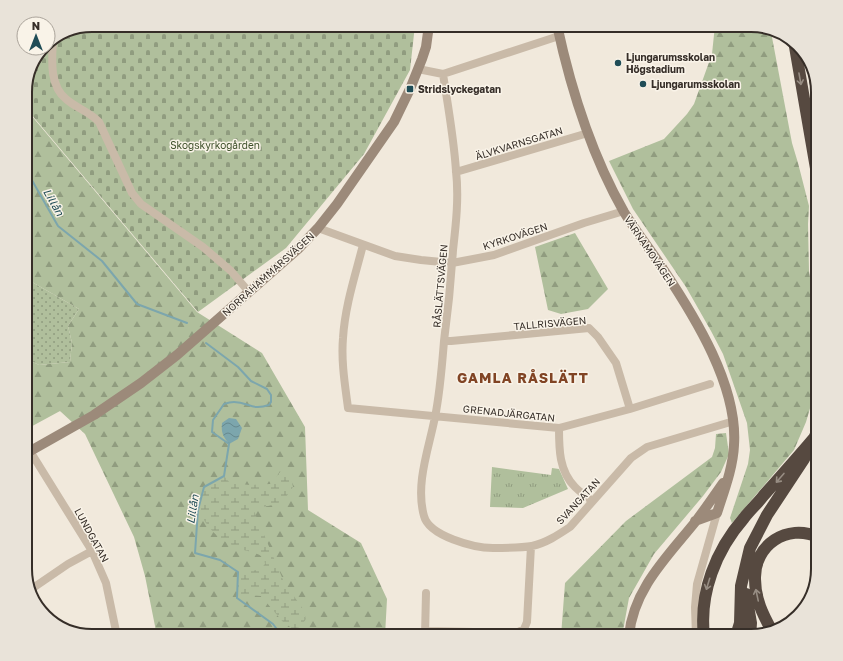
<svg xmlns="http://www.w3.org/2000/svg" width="843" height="661" font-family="'Golos Text',sans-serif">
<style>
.grass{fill:url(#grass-dots)}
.forest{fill:url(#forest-firs)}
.wetland{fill:url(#wetland-marsh)}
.cemetery{fill:url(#cemetery-stones)}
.park{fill:url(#park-tufts)}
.water{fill:url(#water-waves)}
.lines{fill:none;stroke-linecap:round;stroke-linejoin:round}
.stream{stroke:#7ca6ad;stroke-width:2}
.street{stroke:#c9baa8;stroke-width:8}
.secondary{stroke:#9c8a7a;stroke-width:10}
.highway{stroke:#564940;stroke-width:12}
.oneway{stroke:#978d83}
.poi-dot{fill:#1f4c56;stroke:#f9f3e8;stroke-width:1.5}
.labels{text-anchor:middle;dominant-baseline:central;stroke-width:3;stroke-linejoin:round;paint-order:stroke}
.poi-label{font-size:10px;font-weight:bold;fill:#362e28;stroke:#f9f3e8;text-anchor:start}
.street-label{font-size:10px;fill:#362e28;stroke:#f9f3e8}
.park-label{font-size:10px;fill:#41532d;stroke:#f9f3e8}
.water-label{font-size:11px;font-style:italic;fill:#1f4c56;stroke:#f9f3e8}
.district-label{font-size:14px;font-weight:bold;letter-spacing:1px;fill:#814424;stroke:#f9f3e8}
.rim{fill:none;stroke:#362e28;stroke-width:2}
</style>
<defs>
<pattern id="grass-dots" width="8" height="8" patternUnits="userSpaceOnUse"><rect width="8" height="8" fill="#b0bf9c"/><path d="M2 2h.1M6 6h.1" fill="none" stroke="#909c7f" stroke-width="1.8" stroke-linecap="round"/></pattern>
<pattern id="forest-firs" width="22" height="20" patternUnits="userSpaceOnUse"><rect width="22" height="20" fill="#b0bf9c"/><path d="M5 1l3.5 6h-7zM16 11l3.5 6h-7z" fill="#909c7f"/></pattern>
<pattern id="wetland-marsh" width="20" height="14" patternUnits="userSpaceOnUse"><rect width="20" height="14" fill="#b0bf9c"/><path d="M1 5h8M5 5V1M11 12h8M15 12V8" fill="none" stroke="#909c7f"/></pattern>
<pattern id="cemetery-stones" width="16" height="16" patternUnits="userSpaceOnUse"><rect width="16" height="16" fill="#b0bf9c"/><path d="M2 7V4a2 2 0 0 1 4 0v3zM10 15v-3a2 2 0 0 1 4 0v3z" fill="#909c7f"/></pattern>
<pattern id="park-tufts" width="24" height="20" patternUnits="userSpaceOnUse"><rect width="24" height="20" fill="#b0bf9c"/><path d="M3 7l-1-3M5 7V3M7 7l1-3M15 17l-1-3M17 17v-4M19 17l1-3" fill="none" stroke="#909c7f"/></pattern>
<pattern id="water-waves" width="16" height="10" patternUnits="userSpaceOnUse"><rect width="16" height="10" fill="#7ca6ad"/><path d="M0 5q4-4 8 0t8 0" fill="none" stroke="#66888d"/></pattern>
</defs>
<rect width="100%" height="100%" fill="#f1e9dc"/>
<path class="grass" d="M25 278 79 309 68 326 72 343 70 362 39 365 25 358Z"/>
<path class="forest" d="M715 25H752L771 32 792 143 798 163 809 206 808 224 809 271 818 328V381L806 422 794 450 732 523 730 518 748 464 750 450 747 423 723 354 711 331 686 287 633 209 609 161 664 139 687 114 694 104 712 54Z
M25 108 197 312 262 353 305 427 308 510 361 543 387 599 385 636H157L145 576 134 537 85 434 60 411 25 430V358L39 365 70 362 72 343 68 326 79 309 25 278Z
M575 233 608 289 588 309 561 314 548 310 535 247Z
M726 433 729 454 721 472 703 496 654 554 629 598 622 636H561L565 583 626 521 712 457 715 448 716 434Z"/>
<path class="wetland" d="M285 470 291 477 293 487C288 495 282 503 273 505 265 507 262 506 254 511L284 582 303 609 306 619 300 627 293 629 283 622 261 596 248 595 237 598 238 572C248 571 259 572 265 564L264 558C257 552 249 552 241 549 218 540 210 531 198 510L204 487 224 476 230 483 250 485 270 484 281 471Z"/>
<path class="cemetery" d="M92 25H415L410 70 364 154 286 248 198 312 25 107V87L44 48H48V42Z"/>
<path class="park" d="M492 467 551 475 552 468 559 469 568 489 523 508 490 507Z"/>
<path class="water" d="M229 418 236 419 242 428 238 439 229 444C223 436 221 433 222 423Z"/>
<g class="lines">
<path class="stream" d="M25 168 58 226 102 261 137 304 187 323
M206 343 238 367 251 381 267 389 271 395V402L269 405C251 411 249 402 234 402 231 402 227 403 224 404L213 420 212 432 229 444 224 476 204 487 198 510 195 553 220 560 238 572 237 598 273 624 282 636"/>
<path class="street" d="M53 40C52 59 49 85 66 99 76 108 90 112 99 122L132 193 141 204 203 247 231 271 249 292
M418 69 443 74C448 106 454 139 456 171 459 197 456 224 453 250 451 281 448 311 444 341 442 366 440 393 435 417 429 448 415 484 424 516 429 536 474 548 493 548 504 548 521 548 532 546 546 543 558 535 570 527L631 458 647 447 734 421
M443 74 559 36
M456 172 588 133
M318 228 395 256 421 260 452 263 494 255 584 223 624 211
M363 245C355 276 345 306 343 338 341 361 345 385 348 408L559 428 630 409 710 384
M445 341H451L589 328 598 337 616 363 630 409
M559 428C559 449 559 471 575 487 580 492 586 496 592 501
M30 451 92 551 106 583 117 636
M30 590 68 564 92 551
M31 597 33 600
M425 631 516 633 524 629 527 622 531 546
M425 635 426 593
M696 636 695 607 697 584 717 513"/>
<path class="secondary" d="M557 25C571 90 591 154 624 212 636 232 651 250 663 269 695 317 738 386 734 445 733 468 724 491 717 513L695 521
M25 454 94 415 141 383 177 355 298 249 318 228 337 204 394 122 410 89 422 59 426 47 429 25
M629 636C633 589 668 556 696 521 705 509 714 496 723 483"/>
<path class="highway" d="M794 41 818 180
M815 79 818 96
M746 594 751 623 750 636
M772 631C763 615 755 599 755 579 754 545 787 523 818 537
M704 636C699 593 716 550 744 518 750 510 758 503 764 495 781 476 798 457 814 438
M736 636 740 623 741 586 750 548 767 515 804 459 818 430"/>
</g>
<defs><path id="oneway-shaft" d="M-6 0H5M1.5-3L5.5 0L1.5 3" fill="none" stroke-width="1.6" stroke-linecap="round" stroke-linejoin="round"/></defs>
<g class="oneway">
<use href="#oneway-shaft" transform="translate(800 79) rotate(80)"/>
<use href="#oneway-shaft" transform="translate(780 478) rotate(131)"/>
<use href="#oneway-shaft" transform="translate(708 584) rotate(107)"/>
<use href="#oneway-shaft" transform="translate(757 595) rotate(-102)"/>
</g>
<g class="poi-dot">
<circle cx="618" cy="63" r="4"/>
<circle cx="643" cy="84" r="4"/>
<rect x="406" y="85" width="8" height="8" rx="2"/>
</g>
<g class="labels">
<g class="poi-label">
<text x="626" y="57">Ljungarumsskolan<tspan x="626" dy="12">Högstadium</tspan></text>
<text x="651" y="84">Ljungarumsskolan</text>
<text x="418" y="89">Stridslyckegatan</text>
</g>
<g class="street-label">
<text transform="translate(519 143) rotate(-17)">ÄLVKVARNSGATAN</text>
<text transform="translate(515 236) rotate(-18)">KYRKOVÄGEN</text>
<text transform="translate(650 251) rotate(56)">VÄRNAMOVÄGEN</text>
<text transform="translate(268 274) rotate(-42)">NORRAHAMMARSVÄGEN</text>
<text transform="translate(440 286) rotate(-85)">RÅSLÄTTSVÄGEN</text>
<text transform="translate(550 323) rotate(-5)">TALLRISVÄGEN</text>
<text transform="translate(509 413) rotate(6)">GRENADJÄRGATAN</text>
<text transform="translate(578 501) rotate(-47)">SVANGATAN</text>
<text transform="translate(92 535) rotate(61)">LUNDGATAN</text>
</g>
<g class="park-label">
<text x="215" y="145">Skogskyrkogården</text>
</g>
<g class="water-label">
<text transform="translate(54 202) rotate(60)">Lillån</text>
<text transform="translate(192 509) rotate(-81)">Lillån</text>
</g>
<g class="district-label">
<text x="523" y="377">GAMLA RÅSLÄTT</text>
</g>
</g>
<path d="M0 0H843V661H0ZM92 32H751A60 60 0 0 1 811 92V569A60 60 0 0 1 751 629H92A60 60 0 0 1 32 569V92A60 60 0 0 1 92 32Z" fill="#e9e3d9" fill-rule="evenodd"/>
<path class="rim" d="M92 32H751A60 60 0 0 1 811 92V569A60 60 0 0 1 751 629H92A60 60 0 0 1 32 569V92A60 60 0 0 1 92 32Z"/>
<g transform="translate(36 36)"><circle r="19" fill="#f9f3e8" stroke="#aba49b"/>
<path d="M0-3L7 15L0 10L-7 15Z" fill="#1f4c56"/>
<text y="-6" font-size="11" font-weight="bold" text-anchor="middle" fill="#362e28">N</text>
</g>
</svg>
